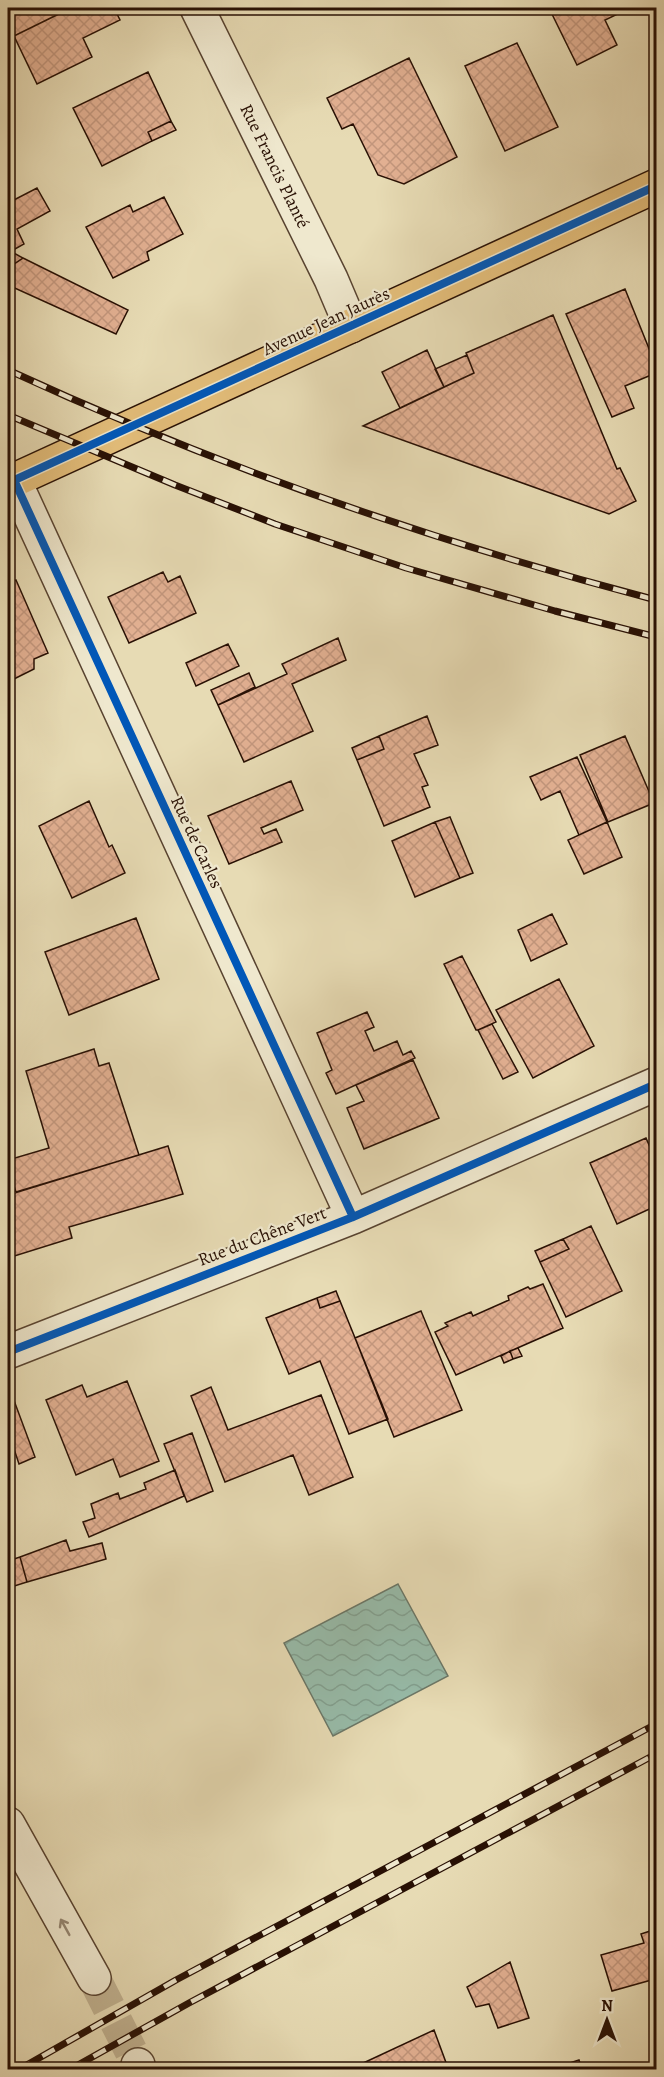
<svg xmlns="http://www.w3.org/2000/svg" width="664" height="2077" font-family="Alegreya,serif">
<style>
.water{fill:url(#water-waves);stroke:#6b7767;stroke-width:1.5}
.building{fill:url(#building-cross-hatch);stroke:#281004;stroke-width:1.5}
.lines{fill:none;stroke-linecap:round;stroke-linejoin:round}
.minor-tunnel{stroke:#c1b291;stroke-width:33;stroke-dasharray:33 16;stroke-linecap:butt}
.minor-casing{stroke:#584330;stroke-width:36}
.major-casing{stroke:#281004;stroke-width:36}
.minor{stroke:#efe8ce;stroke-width:33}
.major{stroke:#e4be7a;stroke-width:33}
.rail-casing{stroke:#281004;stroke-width:7}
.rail{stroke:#efe8ce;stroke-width:4.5;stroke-dasharray:14;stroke-linecap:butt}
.cycleway-casing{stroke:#efe8ce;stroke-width:11}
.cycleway{stroke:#0057b8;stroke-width:8}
.oneway{stroke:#958773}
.labels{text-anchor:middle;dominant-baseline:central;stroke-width:4.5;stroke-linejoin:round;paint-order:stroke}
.street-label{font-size:18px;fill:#281004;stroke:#efe8ce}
</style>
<defs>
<pattern id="water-waves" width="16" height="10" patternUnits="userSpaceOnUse" patternTransform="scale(1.5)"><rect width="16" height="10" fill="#97bba9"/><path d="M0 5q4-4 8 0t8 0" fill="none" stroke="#82a090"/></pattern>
<pattern id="building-cross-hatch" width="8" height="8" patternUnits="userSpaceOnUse" patternTransform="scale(1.5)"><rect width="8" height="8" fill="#e2b092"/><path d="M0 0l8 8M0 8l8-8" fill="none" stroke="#c2967c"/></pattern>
</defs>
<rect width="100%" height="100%" fill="#e7dbb4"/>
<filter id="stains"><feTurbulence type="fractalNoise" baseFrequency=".00333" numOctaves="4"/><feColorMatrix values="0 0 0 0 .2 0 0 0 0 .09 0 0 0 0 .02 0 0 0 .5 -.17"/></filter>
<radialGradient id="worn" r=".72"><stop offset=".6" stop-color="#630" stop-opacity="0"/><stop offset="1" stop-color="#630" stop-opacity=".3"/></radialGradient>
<path class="water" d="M398 1584 448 1676 333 1736 284 1643Z"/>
<path class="building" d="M8 8H71L14 36 8 21Z
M71 8H114L120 20 83 38 92 57 37 84 14 36Z
M549 8H630L605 20 617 45 577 65Z
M517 43 558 127 505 151 465 66Z
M409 58 457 157 404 184 378 175 353 124 342 129 327 98Z
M148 72 171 121 148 132 152 141 102 166 73 108Z
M171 121 176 130 152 141 148 132Z
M37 188 50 211 17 229 24 244 8 253V203Z
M164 197 183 234 147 252 149 260 113 278 86 227 130 205 133 212Z
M10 251 23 258 8 268V253Z
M23 258 128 310 116 334 8 285V268Z
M625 289 656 366V373L625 386 634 408 612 417 566 314Z
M553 315 617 469 620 468 636 501 609 514 363 426 474 373 466 353Z
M427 350 444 387 400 408 382 372Z
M467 355 474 373 444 387 435 369Z
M163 572 168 582 180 576 196 613 129 643 108 597Z
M16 580 48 653 34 659V669L8 682V584Z
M338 638 346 660 292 684 313 731 244 762 218 705 287 674 282 664Z
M228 644 239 666 196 686 186 663Z
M249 673 255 687 218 705 211 690Z
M427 716 438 745 414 754 428 785 422 787 430 807 384 826 357 760 384 749 379 736Z
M379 736 384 749 357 760 352 748Z
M625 736 654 803 608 822 580 755Z
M577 757 607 822 579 835 560 791 541 800 530 777Z
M291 781 303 810 261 828 264 834 276 829 282 842 229 864 208 816Z
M89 801 109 847 112 845 125 873 72 898 39 826Z
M450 817 473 873 460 878 435 822Z
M435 822 460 878 415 897 392 841Z
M607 822 622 857 584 874 568 840Z
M552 914 567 944 531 961 518 930Z
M136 918 159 979 69 1015 45 952Z
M462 956 496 1022 478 1030H476L444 964Z
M559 979 594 1046 533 1078 496 1010Z
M367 1012 374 1027 365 1031 374 1051 397 1041 403 1055 411 1051 415 1058 336 1094 326 1073 332 1070 317 1033Z
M492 1024 518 1072 503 1079 478 1030Z
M94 1049 99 1066 109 1063 139 1155 16 1192 8 1168V1160L49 1148 26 1071Z
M413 1060 439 1118 364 1149 347 1108 364 1101 356 1085Z
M646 1138 656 1161V1206L617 1224 590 1163Z
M168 1146 183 1194 69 1227 72 1238 8 1258V1195Z
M591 1226 622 1291 566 1317 540 1262 569 1249 563 1239Z
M563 1239 569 1249 540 1262 535 1251Z
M543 1284 563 1328 456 1375 435 1332 448 1326 445 1323 471 1312 473 1316 509 1300 508 1296 528 1287 530 1289Z
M336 1291 340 1301 320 1308 317 1298Z
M317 1298 320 1308 340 1301 388 1419 349 1434 320 1361 289 1374 266 1318Z
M421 1311 462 1410 394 1437 355 1338Z
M518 1348 522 1356 513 1359 510 1351Z
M510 1351 513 1359 504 1363 501 1356Z
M127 1381 159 1461 120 1477 113 1459 76 1475 46 1400 82 1385 87 1397Z
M9 1387 35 1457 19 1464 8 1431V1388Z
M211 1387 228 1430 321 1395 353 1477 309 1495 293 1455 225 1482 191 1396Z
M192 1433 213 1491 187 1502 164 1444Z
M175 1470 184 1496 89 1537 83 1522 95 1518 91 1504 118 1493 120 1499 146 1489 144 1483Z
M66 1540 70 1551 102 1543 106 1559 27 1582 20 1557Z
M20 1557 27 1582 8 1588V1561Z
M656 1929V1985L655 1979 612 1991 601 1955 644 1943 641 1934Z
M510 1962 529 2018 498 2028 489 2004 476 2007 467 1987Z
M434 2030 448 2068 444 2070H360L359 2065Z
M579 2060 582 2070H548Z"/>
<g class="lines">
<path class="minor-tunnel" d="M94 1978 138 2065"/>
<defs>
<path id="minor" d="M197 8 331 279 351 326
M14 480 353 1217
M8 1352 353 1217 656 1084
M8 1824 94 1978
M138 2065 139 2070"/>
<path id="major" d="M8 483 656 186"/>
</defs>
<use href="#minor" class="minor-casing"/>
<use href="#major" class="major-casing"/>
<use href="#minor" class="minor"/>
<use href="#major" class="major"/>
<defs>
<path id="rail" d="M8 370C216 466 435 542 656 600
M8 415 175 485 275 524 406 568 555 611 656 637
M18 2070 176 1980 656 1724
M69 2070 189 2003 656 1754"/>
</defs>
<use href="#rail" class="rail-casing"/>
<use href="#rail" class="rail"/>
<defs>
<path id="cycleway" d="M14 480 353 1217
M8 483 656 186
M8 1352 353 1217 656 1084"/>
</defs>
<use href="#cycleway" class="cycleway-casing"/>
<use href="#cycleway" class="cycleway"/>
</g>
<defs><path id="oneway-shaft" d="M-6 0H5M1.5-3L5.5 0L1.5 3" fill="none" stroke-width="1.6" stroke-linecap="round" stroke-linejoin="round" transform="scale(1.5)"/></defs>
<use class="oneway" href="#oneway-shaft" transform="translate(65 1927) rotate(-119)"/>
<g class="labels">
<g class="street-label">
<text transform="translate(275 166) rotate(64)">Rue Francis Planté</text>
<text transform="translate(326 321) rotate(-25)">Avenue Jean Jaurès</text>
<text transform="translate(197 842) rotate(65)">Rue de Carles</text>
<text transform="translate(262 1236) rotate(-21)">Rue du Chêne Vert</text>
</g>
</g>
<rect width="664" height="2077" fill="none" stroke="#e7dbb4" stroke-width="30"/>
<rect x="9" y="9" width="646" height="2059" fill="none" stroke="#281004" stroke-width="3"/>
<rect x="15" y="15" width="634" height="2047" fill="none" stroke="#281004" stroke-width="1.5"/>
<g transform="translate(607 2020)" stroke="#efe8ce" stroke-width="4.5" paint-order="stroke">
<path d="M0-4.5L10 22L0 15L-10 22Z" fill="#281004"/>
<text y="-9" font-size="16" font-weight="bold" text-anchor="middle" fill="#281004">N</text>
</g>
<rect width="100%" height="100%" filter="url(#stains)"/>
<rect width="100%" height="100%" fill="url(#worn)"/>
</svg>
